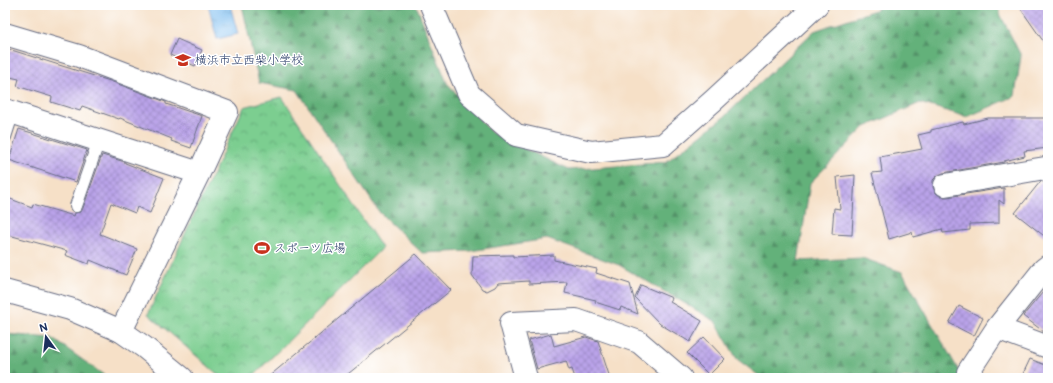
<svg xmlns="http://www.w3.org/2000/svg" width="1053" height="383" font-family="'Balsamiq Sans','Klee One',sans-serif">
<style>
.forest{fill:url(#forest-firs);stroke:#40706c}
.park{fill:url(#park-crowns);stroke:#4b7e77}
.water{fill:url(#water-ripples);stroke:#4a76a6}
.building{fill:url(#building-cross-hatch)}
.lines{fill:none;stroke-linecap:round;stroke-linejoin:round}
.service-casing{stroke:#686d83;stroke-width:14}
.minor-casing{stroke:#686d83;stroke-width:24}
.tertiary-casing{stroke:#686d83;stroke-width:24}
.service{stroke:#fff;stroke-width:12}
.minor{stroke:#fff;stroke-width:22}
.tertiary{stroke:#fff;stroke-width:22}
.labels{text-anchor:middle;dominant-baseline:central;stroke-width:3;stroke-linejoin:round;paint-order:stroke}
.poi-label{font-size:12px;fill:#1b2f5e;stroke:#fff;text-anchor:start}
</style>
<defs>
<pattern id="forest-firs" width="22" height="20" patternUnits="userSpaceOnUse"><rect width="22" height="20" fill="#64b17a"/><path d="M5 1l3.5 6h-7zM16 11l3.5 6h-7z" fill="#529067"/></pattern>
<pattern id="park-crowns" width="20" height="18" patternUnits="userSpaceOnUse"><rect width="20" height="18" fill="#7bce90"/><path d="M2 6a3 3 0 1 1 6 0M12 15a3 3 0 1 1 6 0" fill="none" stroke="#64a879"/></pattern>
<pattern id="water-ripples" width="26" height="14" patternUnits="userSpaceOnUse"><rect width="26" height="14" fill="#7abcef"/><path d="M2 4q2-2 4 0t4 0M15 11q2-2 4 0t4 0" fill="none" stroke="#6399c5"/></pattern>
<pattern id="building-cross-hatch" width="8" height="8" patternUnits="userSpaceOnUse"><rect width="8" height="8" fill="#baa3e9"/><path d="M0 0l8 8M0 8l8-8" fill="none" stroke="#9685c0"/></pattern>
</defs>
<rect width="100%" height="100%" fill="#fff"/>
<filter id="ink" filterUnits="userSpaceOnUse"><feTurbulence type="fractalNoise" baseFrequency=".025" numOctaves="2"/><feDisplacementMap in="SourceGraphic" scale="8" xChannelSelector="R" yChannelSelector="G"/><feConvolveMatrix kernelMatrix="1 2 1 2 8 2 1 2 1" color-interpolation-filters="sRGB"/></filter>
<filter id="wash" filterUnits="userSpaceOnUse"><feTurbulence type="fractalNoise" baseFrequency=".012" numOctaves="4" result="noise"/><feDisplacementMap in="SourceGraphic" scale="16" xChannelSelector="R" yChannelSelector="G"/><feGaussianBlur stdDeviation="0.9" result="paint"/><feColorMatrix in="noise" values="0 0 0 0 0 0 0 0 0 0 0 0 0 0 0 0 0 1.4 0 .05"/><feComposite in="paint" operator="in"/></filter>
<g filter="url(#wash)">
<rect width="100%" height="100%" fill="#f6e0c7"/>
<path class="forest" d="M242 5H416L447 83 492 133 569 170 666 162 724 117 814 31 878 9 880 5H1000V14L1021 56 1015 96 967 117 920 103 865 127 810 183 798 261 862 258 902 272 963 378H762L737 359 715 321 619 265 547 239 470 251 422 253 380 213 297 90 259 83Z
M5 334 52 338 108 378H5Z"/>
<path class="park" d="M282 97 382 248 251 378H222L148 314 244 107Z"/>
<path class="water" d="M208 5H230L238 34 217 39Z"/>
<g id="blocks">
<path class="building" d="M1018 5H1048V48Z
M177 39 202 50 195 66 170 55Z
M5 48 110 81 166 102V104L202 116 191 148 171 141 172 139 120 118 119 119 82 106 80 111 51 102 52 97 17 86 19 79 5 76Z
M988 118H1048V148L1024 151 1025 156 1004 161V162L943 173 937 176 933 180V187L936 193 941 197H947L1004 188V204L999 200V223L970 224V230L943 233 942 229 913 237 912 232 889 239 872 173 882 172 880 157 922 149 918 135 931 132V130L963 122 964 124Z
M19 129 87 150 76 182 9 160Z
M102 155 125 162V163L164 178 150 213 137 207 135 213 111 203 100 234 137 249 126 275 90 260 89 264 65 255 67 251 5 234V197L32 207 33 204 74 216 75 213 81 212 83 208Z
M855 175 852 235 832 234 834 208 840 209 837 177Z
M1042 181 1044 183H1048V239L1015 213 1040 182Z
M416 254 451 290 343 378H267Z
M513 255V257L554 255V260L597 269 596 273 630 284 638 314 621 307 620 310 595 302 596 300 565 293 567 282 529 284V281L498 283 495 287 487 291 482 289 472 275 473 256Z
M641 285 672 298 670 302 702 321 690 342 660 324 635 298Z
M1048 286V334L1044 332 1023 316Z
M959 306 983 318 974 336 949 323Z
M551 334 554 346 586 337 598 341 610 378H575L572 369 569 370 566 361 537 369 529 340Z
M704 337 725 359 709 375 687 353Z
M1030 359 1048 366V378H1021Z"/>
</g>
</g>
<g filter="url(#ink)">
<use href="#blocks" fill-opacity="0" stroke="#686d83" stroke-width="1"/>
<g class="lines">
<defs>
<path id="service" d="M5 137 13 112
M76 206 99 140"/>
<path id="minor" d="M431 5 469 94 516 135 591 152 663 145 714 100 817 5
M5 34 79 56 227 112 199 173 121 331
M5 110 199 173
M945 185 1045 168 1048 171
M997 328 1048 347
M968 372 997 328 1044 269 1048 266
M526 378 511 323 576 320 639 342 681 378"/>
<path id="tertiary" d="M5 291 70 309 121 331 144 347 182 378"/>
</defs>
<use href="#service" class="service-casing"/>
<use href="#minor" class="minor-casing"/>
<use href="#tertiary" class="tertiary-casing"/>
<use href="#service" class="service"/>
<use href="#minor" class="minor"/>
<use href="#tertiary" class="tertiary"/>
</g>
</g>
<defs>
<symbol id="school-bare" viewBox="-9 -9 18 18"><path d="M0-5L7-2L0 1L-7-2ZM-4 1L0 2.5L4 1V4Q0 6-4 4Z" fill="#c8321e" stroke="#fff" stroke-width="2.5" paint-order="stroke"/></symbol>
<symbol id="stadium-bare" viewBox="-9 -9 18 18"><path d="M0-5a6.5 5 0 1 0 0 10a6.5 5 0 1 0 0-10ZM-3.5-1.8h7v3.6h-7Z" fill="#c8321e" stroke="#fff" stroke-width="2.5" paint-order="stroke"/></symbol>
</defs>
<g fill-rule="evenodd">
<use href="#school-bare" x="172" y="49" width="22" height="22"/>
<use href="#stadium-bare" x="251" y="237" width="22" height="22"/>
</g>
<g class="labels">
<g class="poi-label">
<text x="195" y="60">横浜市立西柴小学校</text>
<text x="274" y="248">スポーツ広場</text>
</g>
</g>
<rect width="1053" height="383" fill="none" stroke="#fff" stroke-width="20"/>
<g transform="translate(46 337) rotate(345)" stroke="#ffffff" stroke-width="3" paint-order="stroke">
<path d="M0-3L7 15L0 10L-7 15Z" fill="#1b2f5e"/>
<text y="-6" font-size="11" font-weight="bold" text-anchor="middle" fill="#1b2f5e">N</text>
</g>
</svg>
